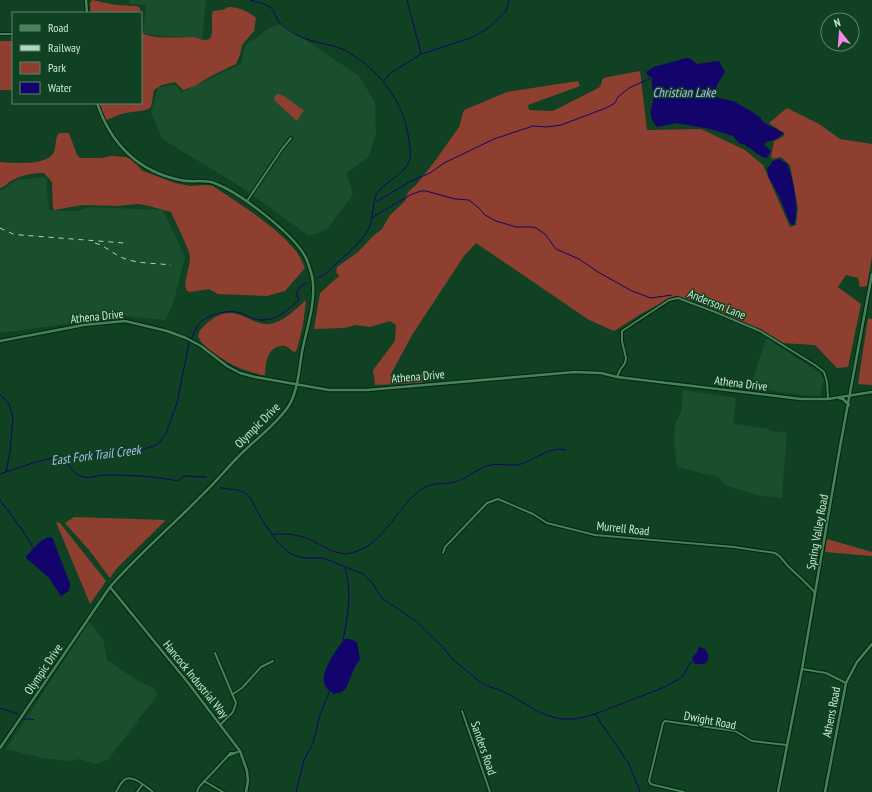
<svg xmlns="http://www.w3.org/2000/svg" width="872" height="792" font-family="'PT Sans Narrow',sans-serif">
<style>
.built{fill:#194f2d}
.green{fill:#8f3f30}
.water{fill:#13046c}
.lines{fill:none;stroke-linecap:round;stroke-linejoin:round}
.stream{stroke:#13046c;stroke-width:1}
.minor-casing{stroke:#032510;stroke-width:4}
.tertiary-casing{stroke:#032510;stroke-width:4.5}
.minor{stroke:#458358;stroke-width:2}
.tertiary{stroke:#458358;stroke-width:2.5}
.rail{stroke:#b2d4bb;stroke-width:1;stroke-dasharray:5 5;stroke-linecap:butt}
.labels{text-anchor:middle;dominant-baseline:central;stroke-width:3;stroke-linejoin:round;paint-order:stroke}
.street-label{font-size:12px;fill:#cbead2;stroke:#0f4122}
.water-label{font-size:13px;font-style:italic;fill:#aebdf0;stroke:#0f4122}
</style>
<rect width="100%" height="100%" fill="#0f4122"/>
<path class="built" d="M129 0H206L202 39 143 34 146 5 129 4Z
M282 24 359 76 375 102 376 133 369 157 347 173 353 195 326 230 309 236 238 185 162 139 151 112 158 88 174 84 182 92 241 64 245 46 269 28Z
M46 177 49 210 77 211 91 207 163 210 185 257 173 304 165 320 126 316 0 333V191L17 180Z
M766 338 819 372 824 379 820 397 750 388Z
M683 390 736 398 733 424 769 429V431L787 432 782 498 756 495 725 485 718 477 677 467 674 445 675 424 681 412Z
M89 622 103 639 107 660 140 682 152 687 158 694 108 760 96 764 79 759 71 761 42 758 6 749Z"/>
<path class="green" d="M92 0 116 5 137 6 140 8 141 13H91L90 4Z
M229 7C240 7 249 12 256 18L254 31 242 45 240 55 236 64 211 76 195 86 183 90 175 82 162 85 154 90 151 107 148 109C141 112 133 111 126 113 118 114 111 119 104 121L99 103H141V32C149 40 182 37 194 37 198 38 205 42 209 39 215 35 210 18 213 11L222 10Z
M0 41H13V90H0Z
M640 71 647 130 701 129 745 150 763 165 790 227 796 225 798 208 790 165 781 157 773 159 771 157 774 141 784 136V133L769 123 787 108 819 124 840 139 872 144V256L867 286 860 287 858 278 846 275 838 287 861 304 848 367 837 368 815 345 781 343 753 327 697 302 675 296 641 314 614 331 589 320 476 243 464 256 412 335 390 376 404 378 424 373 422 383 375 385 373 370 395 341 396 325 390 321 370 327 356 325 344 328 314 329 320 293 339 276 337 273H336L337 267 358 252 373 236 382 229 390 215 405 201 408 192 416 185 435 161 459 127 464 110 507 92 578 81 580 86 528 105 529 110 553 111 600 87 603 78Z
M277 94C289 96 294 106 304 110L297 121 275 101 274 98Z
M59 133H69L77 155 80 158H101L111 156 125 157 131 159 143 171 175 183 190 186 207 185 213 186C241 205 275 225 296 251 300 256 302 262 305 268L285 291 267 296 218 294 209 289 190 292 187 291C182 283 191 267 190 256 189 249 175 221 171 212L149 206 138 204 116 206 83 205 54 210 53 207 52 182 44 173C33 173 21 175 11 181 7 183 5 187 0 188V162C13 163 44 166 53 154 57 148 54 139 59 133Z
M306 300 303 325 297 349 295 352C291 351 290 348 287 347 284 345 280 346 277 347 266 351 266 365 265 375H261C252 372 243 370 235 366 227 362 201 347 199 338 197 333 201 329 205 325 212 319 219 313 229 313 243 312 256 326 270 324 283 322 296 309 306 300Z
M868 318 872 319V385L858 384Z
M74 517 164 520 165 521 117 568 110 578 89 550 65 523Z
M56 522 60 523 106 581 90 604Z
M827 539 872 552V556L825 552Z"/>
<path class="water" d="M686 58 691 59 697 64 719 61 725 72 717 85 715 95 719 98 733 101 749 110 760 117 762 121 768 125 784 133 777 139 766 142 764 145 771 151 767 158 762 157 745 145 739 143 733 136 710 129 676 123 657 127C645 111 654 111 653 96 653 90 651 83 652 77L648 76 646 72 654 67Z
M779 159 787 164C794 179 799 210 794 225L790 223 779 196 769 178 767 169 773 161Z
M51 537 53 539 70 584 69 591 61 596 49 578 32 563 26 558V556C34 549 39 539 51 537Z
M345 639H349L357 642 360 659 355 667 346 688 342 692 334 694C330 691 325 687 324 682 322 669 336 651 342 642Z
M699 647 705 649C709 655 710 660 704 664H695L692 658 697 652Z"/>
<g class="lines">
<path class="stream" d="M250 0C257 2 264 3 270 7 275 11 276 18 279 22 284 28 293 33 299 36 314 44 333 43 348 52 380 71 405 103 409 141 410 149 412 156 408 164 401 177 385 181 377 193 372 202 374 217 369 228 361 244 336 263 323 276L317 278
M407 0 421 53
M384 81 389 74 421 54 471 38 488 28 506 11 509 0
M376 202 411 181 430 173 444 163 494 139 533 126 547 127 561 125 606 108 615 103 618 97 629 88 651 78
M373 217 412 194 421 191H426L455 199 469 200 479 208 485 215 496 221 516 227H533L536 228 545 234 556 249 579 259 598 272 632 291 651 298 672 295
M191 340C194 333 196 326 202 321 211 314 229 309 241 313 248 316 255 321 264 320 277 320 290 308 299 300L296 293 302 285 307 283
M0 394 9 404 13 417 10 452 6 472
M64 458C69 466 73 474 83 477 89 479 97 475 104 475 129 475 154 476 178 481L184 476 206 477
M0 474 36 462 53 458 142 450 158 444 166 433 177 403 189 343
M221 488 237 490 244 492 250 497 262 520 277 542 291 554 303 558H323L363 574 371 581 382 598 417 622 442 646 452 659 477 679C483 687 494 687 502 691 537 708 551 729 595 714L665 687 682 677 690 663 693 661
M0 500 23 531 33 547
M273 534C284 534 296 534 306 538 320 543 336 557 351 553 387 544 396 505 425 487 435 482 445 485 455 482 467 478 478 468 490 465 501 463 511 467 521 464 536 460 548 446 566 450
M343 640C348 616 352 591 345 568
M0 708 18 714
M595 714 629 764 640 792
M24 719H31L34 720
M296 792 304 760 313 743 320 715 330 690"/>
<defs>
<path id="minor" d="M0 34H13
M247 201 282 149 291 138
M617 377 620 370 625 363 626 358 622 341V331L669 300 678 298 715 312 760 331 815 365 824 372 827 382 828 399
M443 553 445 547 487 503 498 499 533 514 547 523 595 535 734 547 775 553C781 556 783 561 788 566 797 575 807 583 815 593
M215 653 236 703 233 712 221 724
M802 669 826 673 846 683
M233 694 242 688 261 667 273 661
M462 711 490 792
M235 753H230L228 756 240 751
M204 781 223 792
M116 792C118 789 120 784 123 781 131 772 146 787 153 792
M137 792 142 785
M197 792 199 787 228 756
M684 792 654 785 651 784 649 781 663 723 665 721 735 731 752 741 787 745"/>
<path id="tertiary" d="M86 0 87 13
M0 341 84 325 125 321 167 331 186 338 201 346 227 366 240 373 255 377 329 390H367L575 372 601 373 617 377 801 399H828L872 392
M839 398 843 399 849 405
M110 587 189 684 240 751 247 771 248 781 246 792
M0 748 110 587C139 554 173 525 204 493 216 482 226 469 237 458 253 441 274 427 288 407 298 392 299 369 302 352 306 331 315 305 313 284 313 275 309 266 306 258 294 234 239 192 214 183 203 179 191 183 180 180 137 171 111 144 97 103
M778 792 802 669 840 447 872 274
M825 792 846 683 857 662 872 644"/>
</defs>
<use href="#minor" class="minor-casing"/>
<use href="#tertiary" class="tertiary-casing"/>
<use href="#minor" class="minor"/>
<use href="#tertiary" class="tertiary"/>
<path class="rail" d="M0 228 13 234 21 235 124 243
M95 243C106 246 113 254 123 258 138 264 155 263 171 265"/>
</g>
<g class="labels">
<g class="street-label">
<text transform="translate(717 304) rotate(22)">Anderson Lane</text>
<text transform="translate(97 316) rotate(-6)">Athena Drive</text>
<text transform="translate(418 376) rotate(-5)">Athena Drive</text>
<text transform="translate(741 383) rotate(7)">Athena Drive</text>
<text transform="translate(257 425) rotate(-45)">Olympic Drive</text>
<text transform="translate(623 528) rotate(6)">Murrell Road</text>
<text transform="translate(817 532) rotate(-80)">Spring Valley Road</text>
<text transform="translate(43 669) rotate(-56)">Olympic Drive</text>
<text transform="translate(196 679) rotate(51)">Hancock Industrial Way</text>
<text transform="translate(831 712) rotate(-79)">Athens Road</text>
<text transform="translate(710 720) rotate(11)">Dwight Road</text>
<text transform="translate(484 748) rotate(71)">Sanders Road</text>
</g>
<g class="water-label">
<text x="684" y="92">Christian Lake</text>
<text transform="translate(96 455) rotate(-7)">East Fork Trail Creek</text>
</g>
</g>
<rect x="12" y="12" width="130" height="92" fill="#0f4122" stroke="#5a8568"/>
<rect x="20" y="25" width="20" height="6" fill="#458358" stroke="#5a8568"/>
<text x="48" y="32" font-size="12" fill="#cbead2">Road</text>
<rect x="20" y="45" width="20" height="6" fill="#b2d4bb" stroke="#5a8568"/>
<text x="48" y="52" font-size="12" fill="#cbead2">Railway</text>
<rect x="20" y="62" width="20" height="12" fill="#8f3f30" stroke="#5a8568"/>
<text x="48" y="72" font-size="12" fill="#cbead2">Park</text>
<rect x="20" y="82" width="20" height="12" fill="#13046c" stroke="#5a8568"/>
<text x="48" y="92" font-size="12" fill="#cbead2">Water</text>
<g transform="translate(840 32) rotate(343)"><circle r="19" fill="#0f4122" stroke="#5a8568"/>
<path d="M0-3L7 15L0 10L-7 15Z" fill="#f987e9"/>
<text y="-6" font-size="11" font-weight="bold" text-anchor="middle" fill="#cbead2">N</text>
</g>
</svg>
